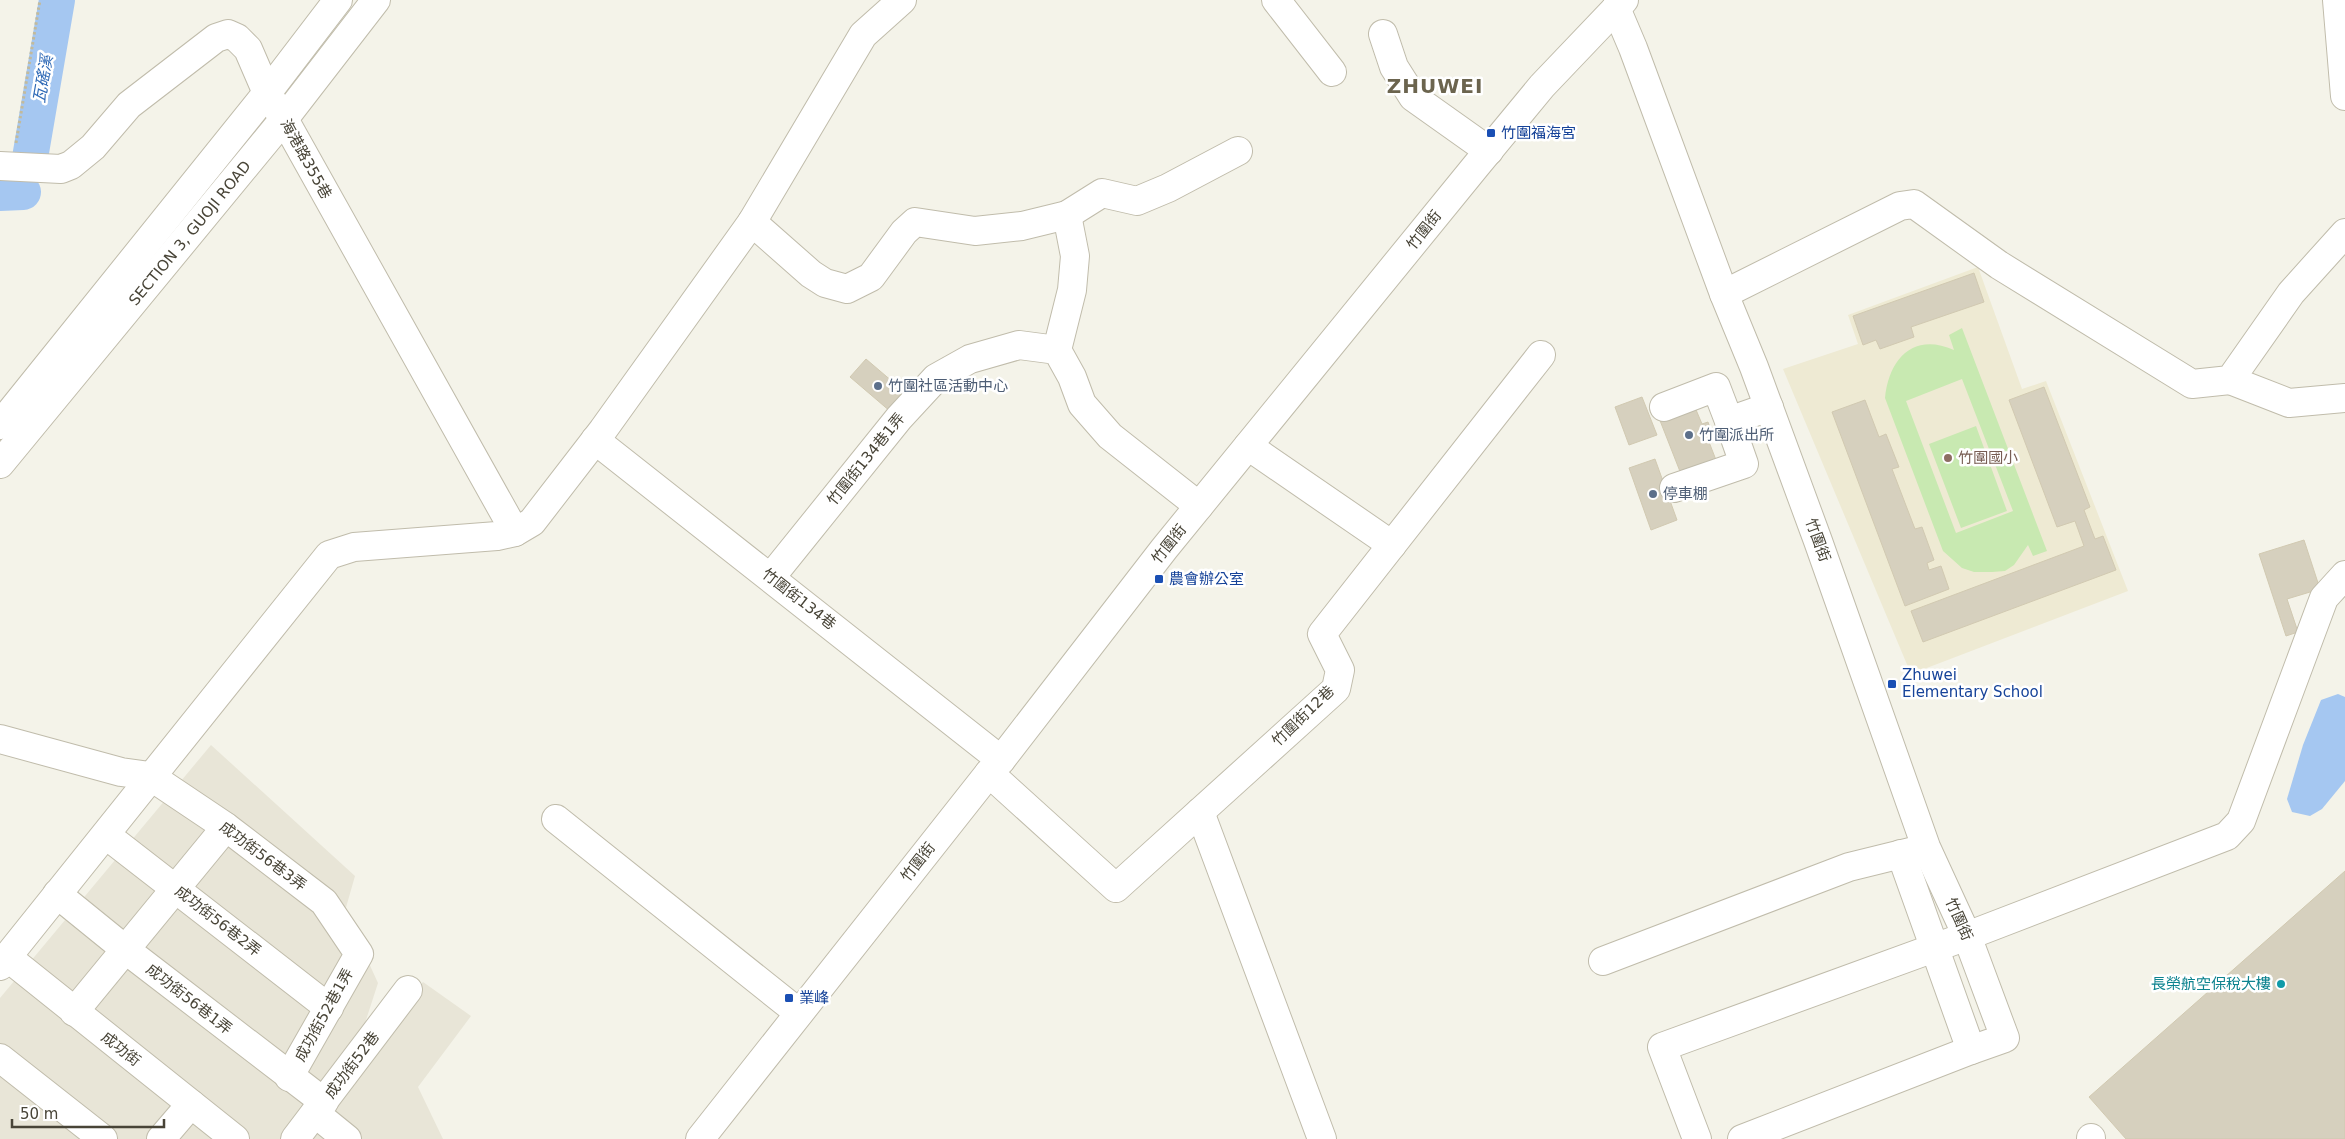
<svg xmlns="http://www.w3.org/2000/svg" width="2345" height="1139" font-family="'DejaVu Sans','Noto Sans TC',sans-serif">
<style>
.residential{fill:#e8e5d7}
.education{fill:#eeead3}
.green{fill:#c8e9b1;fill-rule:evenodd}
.water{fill:#a5c7f1}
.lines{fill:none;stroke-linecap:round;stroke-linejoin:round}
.river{stroke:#a5c7f1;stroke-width:36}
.building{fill:#d6d0be;stroke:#d1c9b1}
.minor-casing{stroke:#c0bcab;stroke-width:30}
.path{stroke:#c2ba9c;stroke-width:3;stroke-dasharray:2.5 2.5;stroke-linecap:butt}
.minor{stroke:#fff;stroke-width:28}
.transit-dot{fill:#1a4fb4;stroke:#fff;stroke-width:2}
.service-dot{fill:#5c6f8a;stroke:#fff;stroke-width:2}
.education-dot{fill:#8d6e63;stroke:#fff;stroke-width:2}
.culture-dot{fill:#0f9aa8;stroke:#fff;stroke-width:2}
.labels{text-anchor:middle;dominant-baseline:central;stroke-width:5;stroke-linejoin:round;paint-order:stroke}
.transit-label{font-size:15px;fill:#164399;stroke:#fff;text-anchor:start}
.street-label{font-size:15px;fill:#484437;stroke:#fff}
.service-label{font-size:15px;fill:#4e5e75;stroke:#fff;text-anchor:start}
.education-label{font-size:15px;fill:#785e54;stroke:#fff;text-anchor:start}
.culture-label{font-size:15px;fill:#0d838f;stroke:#fff;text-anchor:end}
.water-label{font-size:16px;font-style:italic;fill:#2e69b6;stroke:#fff}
.district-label{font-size:20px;font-weight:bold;letter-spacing:1px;fill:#6b644e;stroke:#fff}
</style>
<rect width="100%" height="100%" fill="#f4f3e9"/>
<path class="residential" d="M211 745 355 876 345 911 378 983 355 1054 423 982 471 1016 418 1087 443 1139H0V998Z"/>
<path class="education" d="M1978 267 2022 389 2046 381 2128 591 1911 674 1783 369 1858 344 1848 315Z"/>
<path class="green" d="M1962 328 2047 551 2033 556 2028 545 2014 565 2005 571 1992 572H1974L1962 568 1943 551 1885 398C1889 358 1914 332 1954 350L1949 335ZM1962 379 2013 511 1956 533 1906 401Z
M1976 426 2007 511 1961 528 1929 444Z"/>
<path class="water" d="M2338 694 2345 697V781L2322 809 2310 816 2292 812 2287 799 2303 745 2321 700Z"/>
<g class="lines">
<path class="river" d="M30 158 57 0
M0 193 23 192"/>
</g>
<path class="building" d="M1974 273 1984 302 1911 327 1914 337 1880 349 1876 340 1863 345 1853 316Z
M866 359 907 394 891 412 850 377Z
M2044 387 2090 507 2084 510 2095 539 2103 536 2116 570 1923 642 1911 611 2084 546 2075 521 2057 527 2009 400Z
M1642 397 1657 435 1629 445 1615 407Z
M1865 400 1879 437 1886 434 1899 467 1892 469 1915 529 1922 527 1934 560 1927 563 1929 570 1941 566 1949 589 1905 606 1832 412Z
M1694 405 1702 424 1708 422 1714 439 1709 442 1716 460 1681 474 1659 418Z
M1655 459 1677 520 1651 530 1629 468Z
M2304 540 2320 589 2287 599 2298 632 2286 636 2259 554Z
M2345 871V1139H2126L2089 1097Z"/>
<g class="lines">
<defs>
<g id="minor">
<path d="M1276 0 1332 72"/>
<path d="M2337 0 2345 96"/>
<path d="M1616 8 1633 48 1724 294 1754 367 1818 541 1926 847 1967 936 2005 1038 1971 1050"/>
<path d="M1383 34 1394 67 1413 97 1489 151"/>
<path d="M0 166 61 169 71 165 93 147 129 105 216 38 228 34 237 38 248 49 267 93 284 119 515 532"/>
<path d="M752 222 811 274 825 283 847 289 871 277 904 232 915 222 975 231 1022 226 1067 215 1102 193 1137 201 1168 188 1238 151"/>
<path d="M1724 294 1900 206 1914 204 1999 265 2192 384 2230 380 2291 293 2345 233"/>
<path d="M1057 350 1072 290 1075 256 1067 215"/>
<path d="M2230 380 2289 403 2345 398"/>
<path d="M1664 407 1716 387 1729 421"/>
<path d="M0 425 267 93 338 0"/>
<path d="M595 440 1001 760"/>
<path d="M1248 446 1392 545"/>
<path id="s1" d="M0 464 284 119 376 0"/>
<path d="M1674 488 1744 464 1729 421 1769 407"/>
<path d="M771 577 899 418 936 378 970 359 1019 345 1057 350 1072 377 1082 404 1110 436 1199 506"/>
<path d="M0 739 121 772 150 776 226 827 324 902 359 954 289 1077"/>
<path d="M989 773 1116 888 1336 689 1340 670 1322 634 1541 355"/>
<path d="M1200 812 1322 1139"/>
<path d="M556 819 799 1013"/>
<path d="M106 835 329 1008"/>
<path d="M57 894 126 950 324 1102"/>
<path d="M7 957 235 1139"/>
<path d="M1603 961 1849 867 1918 850"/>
<path d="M0 966 329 555 354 547 497 536 515 532 532 522 603 430 752 222 863 35 902 0"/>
<path d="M74 1012 226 827"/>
<path d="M0 1058 103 1139"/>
<path d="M315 1113 347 1139"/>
<path d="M2091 1138V1139"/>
<path d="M161 1139 191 1104"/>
<path d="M295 1139 408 990"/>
<path d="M700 1139 989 773 1001 760 1164 549 1476 166 1542 86 1624 0"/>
<path d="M1697 1139 1662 1047 1967 936 2227 836 2241 821 2324 598 2345 575"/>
<path d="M1742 1139 1971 1050 1901 854"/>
</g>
</defs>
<use href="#minor" class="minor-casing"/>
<path class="path" d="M16 143 40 0"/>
<use href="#minor" class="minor"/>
</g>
<g class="transit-dot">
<rect x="1486" y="128" width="10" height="10" rx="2.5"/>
<rect x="1154" y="574" width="10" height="10" rx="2.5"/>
<rect x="1887" y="679" width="10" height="10" rx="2.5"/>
<rect x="784" y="993" width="10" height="10" rx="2.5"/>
</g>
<g class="service-dot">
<circle cx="878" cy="386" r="5"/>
<circle cx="1689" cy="435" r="5"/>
<circle cx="1653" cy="494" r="5"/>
</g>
<circle class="education-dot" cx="1948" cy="458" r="5"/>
<circle class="culture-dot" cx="2281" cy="984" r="5"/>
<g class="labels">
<g class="transit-label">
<text x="1501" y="133">竹圍福海宮</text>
<text x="1169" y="579">農會辦公室</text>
<text x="1902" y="675">Zhuwei<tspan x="1902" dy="17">Elementary School</tspan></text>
<text x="799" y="998">業峰</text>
</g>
<g class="street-label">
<text transform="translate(306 159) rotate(61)">海港路355巷</text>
<text transform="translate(1424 230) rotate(-51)">竹圍街</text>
<text stroke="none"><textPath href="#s1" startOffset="299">SECTION 3, GUOJI ROAD</textPath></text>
<text transform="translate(866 459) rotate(-51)">竹圍街134巷1弄</text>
<text transform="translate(1818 540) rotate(70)">竹圍街</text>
<text transform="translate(1169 544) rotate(-51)">竹圍街</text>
<text transform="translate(799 599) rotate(38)">竹圍街134巷</text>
<text transform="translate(1303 716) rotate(-44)">竹圍街12巷</text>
<text transform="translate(263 856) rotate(37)">成功街56巷3弄</text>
<text transform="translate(918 862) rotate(-52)">竹圍街</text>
<text transform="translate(1959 919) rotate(66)">竹圍街</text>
<text transform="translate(218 921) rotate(38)">成功街56巷2弄</text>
<text transform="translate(189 999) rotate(38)">成功街56巷1弄</text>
<text transform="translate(324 1015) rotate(-61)">成功街52巷1弄</text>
<text transform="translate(121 1049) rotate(38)">成功街</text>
<text transform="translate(352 1065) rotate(-53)">成功街52巷</text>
</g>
<g class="service-label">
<text x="888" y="386">竹圍社區活動中心</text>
<text x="1699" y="435">竹圍派出所</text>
<text x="1663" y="494">停車棚</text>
</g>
<g class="education-label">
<text x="1958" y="458">竹圍國小</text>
</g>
<g class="culture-label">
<text x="2271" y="984">長榮航空保稅大樓</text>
</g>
<g class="water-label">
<text transform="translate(43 79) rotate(-80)">瓦磘溪</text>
</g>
<g class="district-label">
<text x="1435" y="86">ZHUWEI</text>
</g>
</g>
<path d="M12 1119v8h152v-8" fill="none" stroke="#484437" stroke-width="2.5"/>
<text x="20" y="1119" font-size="15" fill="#484437" stroke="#ffffff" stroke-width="4" paint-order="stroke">50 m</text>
</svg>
